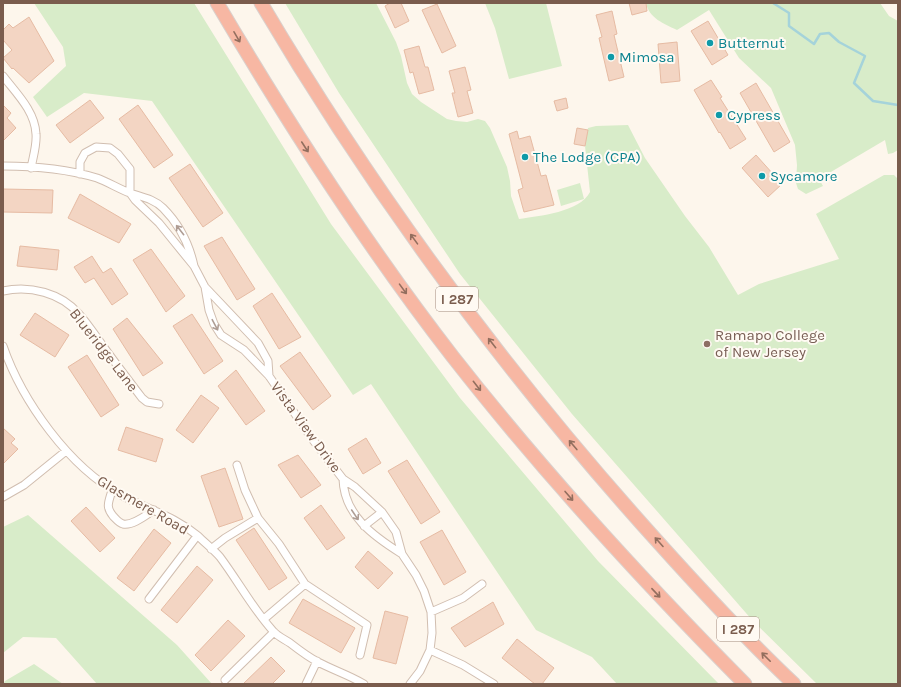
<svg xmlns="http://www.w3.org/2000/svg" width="901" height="687" font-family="Karla,sans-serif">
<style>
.green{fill:#d8ecc9}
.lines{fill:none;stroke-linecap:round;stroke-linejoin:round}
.stream{stroke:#a5d3da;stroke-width:2.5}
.building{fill:#f3d5c3;stroke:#e6bba3}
.minor-casing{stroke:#d1beb0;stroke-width:9}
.motorway-casing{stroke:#dad1cd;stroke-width:15}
.minor{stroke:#fff;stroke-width:7}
.motorway{stroke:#f7b7a3;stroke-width:13}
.oneway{stroke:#936e5e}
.oneway2{stroke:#af9d94}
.culture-dot{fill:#0f9aa8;stroke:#fffaf3;stroke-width:1.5}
.education-dot{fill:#8d6e63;stroke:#fffaf3;stroke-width:1.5}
.labels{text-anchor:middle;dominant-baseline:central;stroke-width:4;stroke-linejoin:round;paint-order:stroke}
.shield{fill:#fffaf3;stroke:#a28b7f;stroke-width:1}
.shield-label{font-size:14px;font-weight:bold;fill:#7a5c4d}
.culture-label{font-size:15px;fill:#0d838f;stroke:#fffaf3;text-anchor:start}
.education-label{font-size:15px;fill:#785e54;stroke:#fffaf3;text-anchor:start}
.street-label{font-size:15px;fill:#7a5c4d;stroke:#fffaf3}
</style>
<rect width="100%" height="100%" fill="#fdf6ec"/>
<path class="green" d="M34 3H194L331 224 460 398 598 561 719 684H617L592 657 536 630 371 384 353 395 152 101 84 93 47 117 33 97 66 66 63 47Z
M285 3H376L396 42 401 56 407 83 412 94 421 102 447 119 456 121 467 122 478 119 485 121 490 128 507 167 510 181 511 196 519 219C539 216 580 212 590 192L585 146 588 128 596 126 628 125 645 158 685 216 709 247 738 295 759 284 839 259 816 214 884 175H894L898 179V684H817L753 621 572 414 460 274 339 93Z
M485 3H546L562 66 509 79 495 28Z
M646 3H880L889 16 898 21V150L893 153 888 154 885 140 819 179 823 186 806 194 798 189 796 183 797 165 795 145 771 88 739 58 709 10 677 30C664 24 649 18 646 3Z
M580 183 584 199 561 206 557 190Z
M28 515 177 645 212 684H97L56 638 23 637 3 653V527Z
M34 664 63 684H3L5 681Z"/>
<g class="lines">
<path class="stream" d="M773 3 789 13V26L814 44 820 34 829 33 839 42 865 56 854 83 873 101 898 105"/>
</g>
<path class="building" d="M390 3H401L409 21 395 28 385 6Z
M629 3H646L647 11 632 15Z
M437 4 456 46 442 53 422 10Z
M612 11 617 34 614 35 624 77 609 81 599 38 602 37 596 15Z
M29 17 54 61 29 83 13 68 12 69 3 58 12 50 3 40V30L9 24 13 28Z
M708 21 728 55 712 65 691 31Z
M677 42 680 81 661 83 658 44Z
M419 46 425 67H428L434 90 419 94 413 72 410 73 404 50Z
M465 67 471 90 467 91 473 113 458 117 452 93H455L449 71Z
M711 80 722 97 720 98 746 139 730 149 720 132 719 133 694 90Z
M756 83 790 142 774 152 740 93Z
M566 98 568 108 557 111 554 101Z
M90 100 104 118 70 143 56 125Z
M3 105 11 113 7 118 16 128 3 141Z
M138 105 173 155 154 168 119 119Z
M577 128 588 130 585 146 574 144Z
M517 131 519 139 530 136 541 176 546 175 554 205 524 212 518 190 523 188 509 134Z
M756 155 782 184 768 197 742 168Z
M190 164 223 213 203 227 169 178Z
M3 189 53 190 52 213 3 212Z
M80 194 131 224 119 243 68 218Z
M222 237 255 289 237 300 204 246Z
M20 246 59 250 57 270 17 266Z
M151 249 185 296 166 312 133 260Z
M92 256 103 273 111 268 128 294 112 305 94 278 85 283 74 267Z
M272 293 301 337 279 349 253 306Z
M35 313 69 335 55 357 20 335Z
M192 314 223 361 204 374 173 326Z
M127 318 163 363 143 376 113 329Z
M300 352 331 396 313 410 280 366Z
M87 355 119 405 101 417 68 367Z
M236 370 265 411 246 425 218 386Z
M201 395 219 408 193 443 176 430Z
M126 427 163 439 156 462 118 450Z
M3 428 15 439 11 443 18 449 3 464Z
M366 438 381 463 363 474 348 449Z
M298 455 321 485 301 498 278 465Z
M407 460 440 512 421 524 388 471Z
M225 468 243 519 219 527 201 476Z
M321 505 345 538 327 550 304 518Z
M86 507 115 538 100 552 71 521Z
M254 528 287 578 269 590 236 540Z
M154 529 171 543 134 591 117 578Z
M442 530 466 572 444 585 420 542Z
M368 551 393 573 378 589 355 567Z
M197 566 213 580 177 623 161 610Z
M303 599 355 628 341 653 289 623Z
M493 602 504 624 465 647 451 628Z
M385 611 408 617 396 664 373 658Z
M228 620 245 636 211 671 195 655Z
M517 639 554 668 542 684H535L502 658Z
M271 657 285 671 272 684H243Z"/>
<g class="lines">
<defs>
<path id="minor" d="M3 76C16 93 35 111 36 134 37 145 33 157 31 168
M3 166C34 166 67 169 97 178 108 182 119 189 130 193 142 197 154 199 163 208 179 224 189 243 194 266
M80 174V162L85 153 96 147 110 148 118 154 130 169V193
M130 193 135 200 159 223 194 266 205 287 258 343 268 361 269 376
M205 287 209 310 214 324 221 335 244 350 269 376 313 440 343 479 355 487 382 512 396 532 402 554 416 575 424 591 431 612 432 633 430 650 420 671 410 684
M3 291C30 285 61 293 79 314 88 324 95 335 103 346 116 364 129 381 142 398L147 402 159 404
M3 346C22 401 69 467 121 495 148 510 173 515 198 536 205 543 214 550 220 557 238 581 253 609 273 631 277 636 284 639 290 643 299 650 308 657 318 662 333 670 349 675 364 684
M237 465 245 490 258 518 279 544 305 584 367 625 360 655
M343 479C344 515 373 536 402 554
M112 490C109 502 105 506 113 516 116 519 119 523 123 524 133 526 146 515 154 510
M3 497 24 485 66 451
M364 526 382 512
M211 549 225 538 258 518
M149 599 197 536
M431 612 463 598 482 584
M264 619 305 584
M430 650 463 665 494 684
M225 680 274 632
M306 684 317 661"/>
<path id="motorway" d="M217 3C289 125 366 245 453 357 543 472 642 580 745 684
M261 3C375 196 508 376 658 542 702 591 746 639 794 684"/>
</defs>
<use href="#minor" class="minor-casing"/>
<use href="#motorway" class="motorway-casing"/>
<use href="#minor" class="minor"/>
<use href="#motorway" class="motorway"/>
</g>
<defs><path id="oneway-shaft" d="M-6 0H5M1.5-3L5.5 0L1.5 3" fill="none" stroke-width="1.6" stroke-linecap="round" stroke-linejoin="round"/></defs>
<g class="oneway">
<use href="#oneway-shaft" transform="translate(237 37) rotate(60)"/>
<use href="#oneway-shaft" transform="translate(305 147) rotate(57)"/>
<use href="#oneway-shaft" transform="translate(414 239) rotate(-126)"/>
<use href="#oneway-shaft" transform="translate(403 289) rotate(54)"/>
<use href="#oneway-shaft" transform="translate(492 343) rotate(-128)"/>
<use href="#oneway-shaft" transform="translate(477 386) rotate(52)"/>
<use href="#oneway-shaft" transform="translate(573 445) rotate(-130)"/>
<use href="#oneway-shaft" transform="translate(569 496) rotate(49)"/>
<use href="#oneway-shaft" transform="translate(659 542) rotate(-132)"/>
<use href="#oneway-shaft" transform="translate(656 593) rotate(47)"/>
<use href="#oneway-shaft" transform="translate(766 657) rotate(-135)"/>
</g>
<g class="oneway2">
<use href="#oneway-shaft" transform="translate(180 230) rotate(-128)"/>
<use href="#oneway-shaft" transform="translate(215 325) rotate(62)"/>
<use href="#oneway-shaft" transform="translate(355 515) rotate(56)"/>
</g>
<g class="culture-dot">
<circle cx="710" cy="43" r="4"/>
<circle cx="611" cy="57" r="4"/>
<circle cx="719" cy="115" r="4"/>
<circle cx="525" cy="157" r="4"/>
<circle cx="762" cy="176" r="4"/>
</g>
<circle class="education-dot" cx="707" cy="344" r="4"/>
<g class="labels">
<g class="shield">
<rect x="436" y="287" width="42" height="24" rx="3"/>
<rect x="717" y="617" width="42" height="24" rx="3"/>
</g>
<g class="shield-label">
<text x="457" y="299">I 287</text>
<text x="738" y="629">I 287</text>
</g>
<g class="culture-label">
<text x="718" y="43">Butternut</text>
<text x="619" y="57">Mimosa</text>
<text x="727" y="115">Cypress</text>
<text x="533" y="157">The Lodge (CPA)</text>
<text x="770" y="176">Sycamore</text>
</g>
<g class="education-label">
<text x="715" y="335">Ramapo College<tspan x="715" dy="17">of New Jersey</tspan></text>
</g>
<g class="street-label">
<text transform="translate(104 350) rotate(52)">Blueridge Lane</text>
<text transform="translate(306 427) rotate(54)">Vista View Drive</text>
<text transform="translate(143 505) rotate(30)">Glasmere Road</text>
</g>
</g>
<rect width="901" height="687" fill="none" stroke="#7a5c4d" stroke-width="8"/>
</svg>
